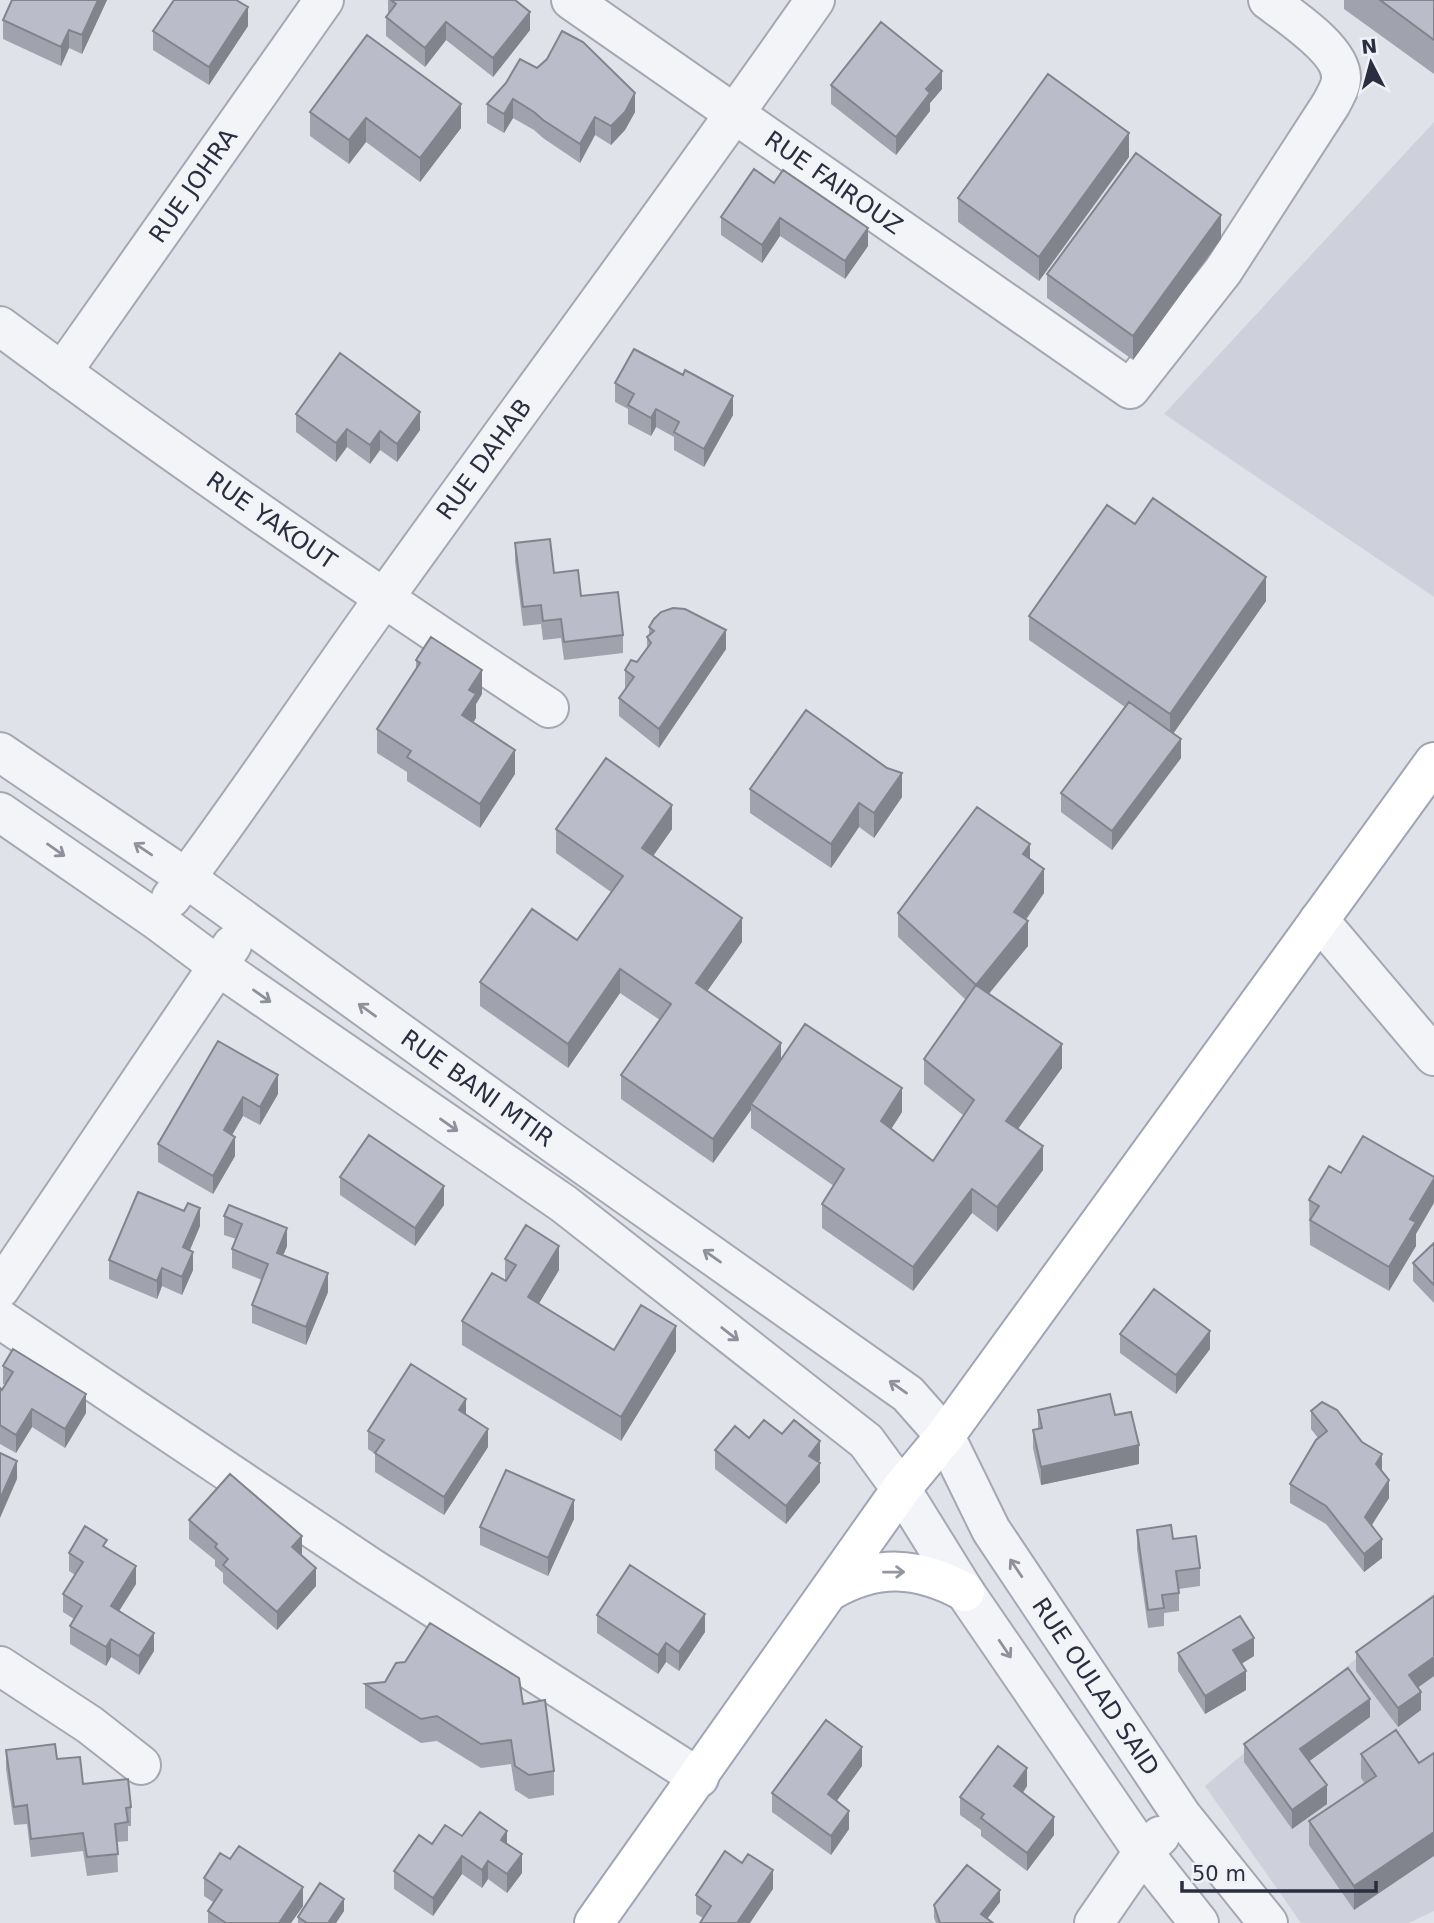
<svg xmlns="http://www.w3.org/2000/svg" width="1434" height="1923" font-family="'DejaVu Sans',sans-serif">
<style>
.built{fill:#ced1db}
.lines{fill:none;stroke-linecap:round;stroke-linejoin:round}
.minor-casing{stroke:#a5a8b3;stroke-width:42}
.major-casing{stroke:#9fa5b5;stroke-width:42}
.minor{stroke:#f3f4f7;stroke-width:38}
.major{stroke:#fff;stroke-width:38}
.wall{fill:#a0a3ad}
.shaded-wall{fill:#82848d}
.building{fill:#babdc9;stroke:#82848d;stroke-width:2}
.oneway{stroke:#8e919c}
.oneway2{stroke:#9496a0}
.labels{text-anchor:middle;dominant-baseline:central;stroke-width:7;stroke-linejoin:round;paint-order:stroke}
.street-label{font-size:24px;fill:#292e40;stroke:#eff1f6}
</style>
<rect width="100%" height="100%" fill="#e0e2e9"/>
<path class="built" d="M1434 122V597L1164 414Z
M1434 1593V1911L1409 1923H1301L1205 1786Z"/>
<g class="lines">
<defs>
<g id="minor">
<path id="s1" d="M571 0 1130 389 1223 271 1331 104C1335 96 1341 87 1341 78 1342 50 1289 16 1268 0"/>
<path id="s2" d="M0 326C179 459 363 586 549 708"/>
<path id="s3" d="M62 372 324 0"/>
<path id="s4" d="M0 752 186 878 553 1143 908 1394 945 1436 991 1530 1182 1816 1268 1923"/>
<path d="M0 812 155 919 218 966 564 1204 866 1441 901 1489 965 1592 1143 1852 1199 1923"/>
<path id="s5" d="M171 898C246 799 314 695 387 594 529 396 675 200 815 0"/>
<path d="M1319 920 1434 1056"/>
<path d="M0 1289 232 945"/>
<path d="M0 1319 370 1567 699 1778"/>
<path d="M0 1666 90 1725 141 1765"/>
<path d="M1094 1923 1143 1852 1160 1836"/>
</g>
<path id="major" d="M830 1591C877 1564 917 1566 965 1592
M594 1923 901 1489 945 1436 1434 762"/>
</defs>
<use href="#minor" class="minor-casing"/>
<use href="#major" class="major-casing"/>
<use href="#minor" class="minor"/>
<use href="#major" class="major"/>
</g>
<path class="wall" d="M12 0H107L82 54 69 48 61 66 3 39V20Z
M388 0H515L530 30 493 77 446 40 425 67 386 36V17L388 15Z
M1344 0H1434V74L1344 9Z
M248 26 209 85 153 50V31Z
M537 68 635 112 625 130 611 145 595 135 580 163 543 138 534 130 513 118 504 133 487 123V104Z
M831 85 942 89 930 103V111L896 155 831 104Z
M310 112 461 128 420 182 366 142 349 164 310 136Z
M1129 157 1039 281 958 222V198Z
M754 169 868 246 845 279 780 236 762 263 721 235V217Z
M1221 239 1133 360 1047 298V274Z
M615 383 733 415 704 467 674 450V437L656 427 651 436 628 424V409L615 402Z
M296 414 420 430 397 462 380 450 370 464 347 447 336 462 296 432Z
M1135 524 1266 601 1173 734 1181 758 1112 850 1061 812V793L1125 707 1029 640V616Z
M515 543 554 573 623 635V653L564 660 561 638 543 640 541 624 523 626 515 561Z
M649 627 726 649 659 748 619 716V698L626 689 625 688V670L637 662 647 647V637L649 635Z
M416 660 482 694 476 704V718L473 723 515 774 480 828 407 781V772L377 753V729L416 669Z
M750 789 902 797 874 838 859 827 831 868 750 813Z
M556 829H672L653 856 742 942 707 991 781 1060 902 1112 891 1129 933 1161 963 1115 924 1084V1059L966 1000 898 937V913L1030 859 1044 893 1026 920 1028 946 989 994 1062 1068 1018 1129 1043 1170 997 1232 972 1213 913 1291 822 1228V1204L834 1186 751 1128V1110L713 1163 621 1099V1075L660 1020 620 993 568 1068 480 1006V982L577 940 611 892 556 853Z
M278 1075V1094L260 1125 243 1116 232 1135 235 1156 213 1194 158 1162V1144Z
M340 1177 444 1205 415 1246 340 1195Z
M1309 1200 1416 1234V1246L1389 1291 1310 1245Z
M229 1205 287 1246 283 1255 328 1292 306 1345 252 1323V1305L262 1280 232 1268V1249L236 1239 224 1235V1216Z
M200 1226 190 1250 193 1270 182 1295 162 1286 157 1299 109 1279V1260Z
M1434 1243V1303L1413 1281V1263Z
M505 1259 559 1270 538 1304 614 1350 676 1351 621 1441 462 1345V1321L505 1280Z
M1120 1334 1210 1349 1176 1394 1120 1353Z
M3 1366 86 1413 65 1448 32 1427 16 1453 0 1444V1388L2 1390 5 1385 3 1384Z
M1038 1410 1139 1464 1041 1485 1033 1448V1430L1038 1429Z
M1311 1411 1382 1471 1389 1498 1371 1525 1382 1558 1364 1572 1326 1524 1290 1503V1484L1318 1438 1311 1429Z
M466 1415 488 1447 444 1515 375 1472V1454L368 1449V1431Z
M782 1434 820 1460 818 1462 820 1482 786 1524 715 1469V1450L749 1438Z
M574 1519 548 1576 480 1545V1527Z
M189 1520 302 1554 301 1555 316 1586 277 1630 223 1583V1573L215 1566V1560L189 1539Z
M1137 1530 1173 1539 1200 1568V1586L1179 1589V1611L1164 1613V1626L1148 1628 1137 1549Z
M107 1548 136 1584 119 1611 154 1651 139 1675 111 1657 106 1666 70 1644V1626L74 1619 63 1612V1594L75 1575 69 1571V1553Z
M1434 1596V1676L1418 1687 1421 1710 1398 1727 1356 1671V1652Z
M597 1615 705 1632 679 1671 666 1662 658 1674 597 1633Z
M1178 1653 1254 1656 1241 1664 1246 1690 1205 1714 1178 1671Z
M365 1684 523 1704 554 1771V1795L529 1799 515 1790 511 1764 481 1768 437 1741 421 1743 365 1708Z
M1370 1717 1309 1761 1327 1804 1292 1829 1244 1762V1744Z
M6 1750 57 1759 83 1784 131 1807V1826H128V1841L117 1842 118 1872 87 1876 83 1851 31 1857 27 1824 14 1825 6 1769Z
M1361 1754 1419 1763 1354 1910 1309 1845V1821L1365 1784 1361 1778Z
M862 1766 836 1801 849 1829 831 1855 772 1812V1793Z
M1027 1786 1023 1793 1054 1835 1027 1871 981 1836V1830L960 1815V1797Z
M462 1836 507 1844 522 1873 507 1893 488 1879 482 1888 462 1874 433 1916 394 1889V1871L432 1844Z
M204 1878 303 1906 291 1923H208V1911L213 1902 204 1896Z
M773 1889 703 1918 696 1914V1895Z
M1000 1902 987 1918 993 1923H936L934 1918V1905Z
M344 1911 336 1923H298V1917Z"/>
<path class="shaded-wall" d="M98 0H107L82 54V35Z
M248 7V26L209 85V67Z
M530 12V30L493 77V58Z
M446 22V40L425 67V48Z
M69 30V48L61 66V47Z
M942 71V89L930 103V111L896 155V137L926 89Z
M635 93V112L625 130 611 145V126Z
M513 99V118L504 133V114Z
M461 104V128L420 182V158Z
M595 117V135L580 163V144Z
M366 118V142L349 164V140Z
M1129 133V157L1039 281V257Z
M1221 215V239L1133 360V336Z
M780 218V236L762 263V245Z
M868 228V246L845 279V261Z
M733 396V415L704 467V449Z
M656 409V427L651 436V418Z
M420 412V430L397 462V444Z
M347 429V447L336 462V443Z
M380 431V450L370 464V445Z
M1266 577V601L1170 738V714Z
M726 630V649L659 748V729Z
M482 670V694L476 704V718L462 740V715L469 690Z
M1181 739V758L1112 850V831Z
M515 750V774L480 828V804Z
M902 773V797L874 838V813Z
M859 803V827L831 868V844Z
M672 805V829L642 872V848Z
M1030 844V868L1023 854Z
M1044 869V893L1014 936V912Z
M742 918V942L696 1007V983Z
M1028 921V946L976 1009V985Z
M620 969V993L568 1068V1044Z
M781 1043V1067L751 1104V1110L713 1163V1139Z
M1062 1044V1068L1006 1145V1121Z
M278 1075V1094L260 1125V1107Z
M902 1088V1112L881 1145V1121Z
M243 1097V1116L224 1149V1130Z
M235 1137V1156L213 1194V1176Z
M1043 1146V1170L997 1232V1207Z
M1434 1179V1203L1416 1234V1246L1389 1291V1267L1410 1219Z
M444 1186V1205L415 1246V1228Z
M972 1189V1213L913 1291V1267Z
M200 1208V1226L183 1266V1247Z
M287 1228V1246L277 1271V1253Z
M559 1246V1270L528 1322V1297Z
M193 1252V1270L182 1295V1277Z
M162 1268V1286L157 1299V1281Z
M328 1273V1292L306 1345V1327Z
M676 1326V1351L621 1441V1417Z
M1210 1331V1349L1176 1394V1375Z
M86 1394V1413L65 1448V1429Z
M466 1399V1417L459 1410Z
M32 1409V1427L16 1453V1435Z
M488 1429V1447L444 1515V1497Z
M820 1441V1460L809 1474V1456Z
M1139 1445V1464L1041 1485V1467Z
M1382 1454V1472L1376 1464Z
M17 1461V1479L0 1518V1499Z
M820 1463V1482L786 1524V1506Z
M1389 1480V1498L1365 1536V1517Z
M574 1500V1519L548 1576V1558Z
M302 1536V1554L292 1566V1547Z
M1382 1539V1558L1364 1572V1554Z
M136 1566V1584L111 1624V1606Z
M316 1568V1586L277 1630V1612Z
M705 1614V1632L679 1671V1652Z
M154 1633V1651L139 1675V1656Z
M1254 1638V1656L1233 1669V1650Z
M111 1639V1657L106 1666V1647Z
M666 1643V1662L658 1674V1655Z
M1434 1657V1676L1409 1694V1675Z
M1246 1671V1690L1205 1714V1696Z
M1421 1692V1710L1398 1727V1708Z
M1370 1699V1717L1300 1768V1749Z
M862 1747V1766L828 1813V1794Z
M1027 1768V1786L1014 1804V1786Z
M1327 1785V1804L1292 1829V1810Z
M849 1811V1829L831 1855V1836Z
M1054 1817V1835L1027 1871V1853Z
M507 1831V1850L501 1840Z
M1434 1832V1856L1354 1910V1886Z
M522 1854V1873L507 1893V1874Z
M462 1856V1874L433 1916V1898Z
M488 1861V1879L482 1888V1870Z
M773 1870V1889L750 1923H737Z
M303 1887V1906L291 1923H279Z
M1000 1890V1902L984 1923 981 1914Z
M344 1899V1911L336 1923H328Z"/>
<path class="building" d="M12 0H98L82 35 69 30 61 47 3 20Z
M174 0H236L248 7 209 67 153 31Z
M391 0H515L530 12 493 58 446 22 425 48 386 17 396 4Z
M1380 0H1434V40Z
M881 22 942 71 926 89 930 93 896 137 831 85Z
M562 31 583 42 635 93 625 112 611 126 595 117 580 144 543 120 534 112 513 99 504 114 487 104 506 83 520 59 537 68 547 59Z
M367 35 461 104 420 158 366 118 349 140 310 112Z
M1048 74 1129 133 1039 257 958 198Z
M1136 153 1221 215 1133 336 1047 274Z
M754 169 774 183 783 170 868 228 845 261 780 218 762 245 721 217Z
M634 349 683 375 685 370 733 396 704 449 674 432 679 422 656 409 651 418 628 405 634 394 615 383Z
M340 353 420 412 397 444 380 431 370 445 347 429 336 443 296 414Z
M1153 498 1266 577 1170 714 1029 616 1107 505 1135 524Z
M550 539 554 573 578 570 581 596 618 592 623 635 564 642 561 619 543 621 541 605 523 607 515 543Z
M673 608 685 609 726 630 659 729 619 698 634 677 625 670 631 660 637 662 651 643 647 637 654 631 649 627 654 619 661 612Z
M431 637 482 670 469 690 476 694 462 715 515 750 480 804 407 757 411 751 377 729 420 663 416 660Z
M1129 702 1181 739 1112 831 1061 793Z
M806 710 887 768 902 773 874 813 859 803 831 844 750 789Z
M606 758 672 805 642 848 742 918 696 983 781 1043 713 1139 621 1075 671 1004 620 969 568 1044 480 982 532 909 577 940 623 876 556 829Z
M977 807 1030 844 1023 854 1044 869 1014 912 1028 921 976 985 1062 1044 1006 1121 1043 1146 997 1207 972 1189 913 1267 822 1204 844 1169 751 1104 805 1024 902 1088 881 1121 933 1161 974 1100 924 1059 976 985 898 913Z
M218 1041 278 1075 260 1107 243 1097 224 1130 235 1137 213 1176 158 1144Z
M369 1135 444 1186 415 1228 340 1177Z
M1363 1136 1434 1177V1179L1410 1219 1416 1222 1389 1267 1310 1220 1319 1206 1309 1200 1329 1166 1341 1173Z
M138 1192 184 1211 188 1203 200 1208 183 1247 193 1252 182 1277 162 1268 157 1281 109 1260Z
M229 1205 287 1228 277 1253 328 1273 306 1327 252 1305 268 1264 232 1249 242 1224 224 1216Z
M526 1225 559 1246 528 1297 614 1350 641 1305 676 1326 621 1417 462 1321 492 1273 506 1281 516 1265 505 1259Z
M1434 1243V1285L1413 1263Z
M1154 1289 1210 1331 1176 1375 1120 1334Z
M13 1349 86 1394 65 1429 32 1409 16 1435 0 1425V1388L2 1390 13 1372 3 1366Z
M411 1364 466 1399 459 1410 488 1429 444 1497 375 1453 384 1440 368 1431Z
M1110 1394 1115 1415 1131 1412 1139 1445 1041 1467 1033 1430 1042 1428 1038 1410Z
M1322 1402 1337 1410 1362 1442 1382 1454 1376 1464 1389 1480 1365 1517 1382 1539 1364 1554 1326 1506 1290 1484 1316 1440 1327 1431 1311 1411Z
M764 1420 782 1434 794 1420 820 1441 809 1456 820 1463 786 1506 715 1450 735 1426 749 1438Z
M0 1453 17 1461 0 1499Z
M506 1470 574 1500 548 1558 480 1527Z
M230 1474 302 1536 292 1547 316 1568 277 1612 223 1565 228 1559 215 1547 217 1544 189 1520Z
M1171 1525 1173 1539 1196 1536 1200 1568 1176 1571 1179 1593 1162 1595 1164 1608 1148 1610 1137 1530Z
M85 1526 107 1540 103 1546 136 1566 111 1606 154 1633 139 1656 111 1639 106 1647 70 1626 82 1606 63 1594 83 1562 69 1553Z
M630 1565 705 1614 679 1652 666 1643 658 1655 597 1615Z
M1434 1596V1657L1409 1675 1421 1692 1398 1708 1356 1652Z
M1240 1616 1254 1638 1233 1650 1246 1671 1205 1696 1178 1653Z
M430 1623 519 1678 523 1704 545 1700 554 1771 529 1775 515 1766 511 1740 481 1744 437 1716 421 1719 365 1684 385 1682 396 1663 405 1662Z
M1348 1668 1370 1699 1300 1749 1327 1785 1292 1810 1244 1744Z
M826 1720 862 1747 828 1794 849 1811 831 1836 772 1793Z
M1396 1730 1419 1763 1434 1753V1832L1354 1886 1309 1821 1376 1776 1361 1754Z
M55 1744 57 1759 80 1757 83 1784 128 1779 131 1807 126 1808 128 1822 115 1824 118 1854 87 1857 83 1833 31 1839 27 1805 14 1807 6 1750Z
M998 1746 1027 1768 1014 1786 1054 1817 1027 1853 981 1818 984 1814 960 1797Z
M480 1812 507 1831 501 1840 522 1854 507 1874 488 1861 482 1870 462 1856 433 1898 394 1871 419 1835 432 1844 445 1825 462 1836Z
M239 1846 303 1887 279 1923H226L208 1911 222 1890 204 1878 220 1853 230 1859Z
M725 1851 742 1863 748 1854 773 1870 737 1923H700L711 1906 696 1895Z
M967 1865 1000 1890 981 1914 993 1923H940L934 1905Z
M320 1883 344 1899 328 1923H307L298 1917Z"/>
<defs><path id="oneway-shaft" d="M-6 0H5M1.5-3L5.5 0L1.5 3" fill="none" stroke-width="1.6" stroke-linecap="round" stroke-linejoin="round" transform="scale(1.75)"/></defs>
<g class="oneway">
<use href="#oneway-shaft" transform="translate(143 849) rotate(-146)"/>
<use href="#oneway-shaft" transform="translate(56 850) rotate(35)"/>
<use href="#oneway-shaft" transform="translate(262 996) rotate(35)"/>
<use href="#oneway-shaft" transform="translate(367 1010) rotate(-144)"/>
<use href="#oneway-shaft" transform="translate(449 1125) rotate(35)"/>
<use href="#oneway-shaft" transform="translate(712 1256) rotate(-145)"/>
<use href="#oneway-shaft" transform="translate(730 1334) rotate(38)"/>
<use href="#oneway-shaft" transform="translate(898 1387) rotate(-145)"/>
<use href="#oneway-shaft" transform="translate(1016 1568) rotate(-124)"/>
<use href="#oneway-shaft" transform="translate(1005 1649) rotate(56)"/>
</g>
<use class="oneway2" href="#oneway-shaft" transform="translate(894 1572) rotate(-1)"/>
<g class="labels">
<g class="street-label">
<text stroke="none"><textPath href="#s1" startOffset="320">RUE FAIROUZ</textPath></text>
<text stroke="none"><textPath href="#s3" startOffset="228">RUE JOHRA</textPath></text>
<text stroke="none"><textPath href="#s5" startOffset="539">RUE DAHAB</textPath></text>
<text stroke="none"><textPath href="#s2" startOffset="334">RUE YAKOUT</textPath></text>
<text stroke="none"><textPath href="#s4" startOffset="584">RUE BANI MTIR</textPath></text>
<text stroke="none"><textPath href="#s4" startOffset="1461">RUE OULAD SAID</textPath></text>
</g>
</g>
<g transform="translate(1371 63) rotate(354)" stroke="#eff1f6" stroke-width="5" paint-order="stroke">
<path d="M0-5L12 26L0 18L-12 26Z" fill="#292e40"/>
<text y="-10" font-size="19" font-weight="bold" text-anchor="middle" fill="#292e40">N</text>
</g>
<path d="M1182 1881v10h194v-10" fill="none" stroke="#292e40" stroke-width="3.5"/>
<text x="1192" y="1881" font-size="21" fill="#292e40" stroke="#eff1f6" stroke-width="5" paint-order="stroke">50 m</text>
</svg>
